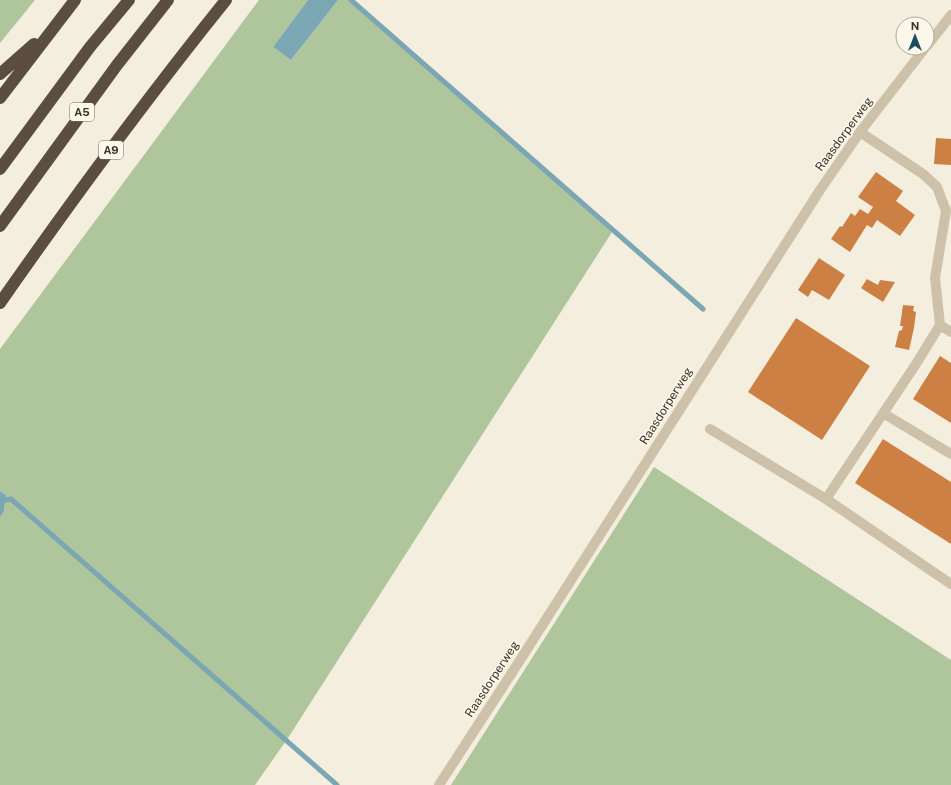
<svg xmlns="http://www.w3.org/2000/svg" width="951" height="785" font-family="'Public Sans',sans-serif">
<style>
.green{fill:#afc59c}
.water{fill:#7ba6b3}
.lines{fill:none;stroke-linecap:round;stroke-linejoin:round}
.stream{stroke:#7ba6b3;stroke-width:5}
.building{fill:#cd8043}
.minor{stroke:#cdc1a9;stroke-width:10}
.highway{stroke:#5b4e40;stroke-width:12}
.labels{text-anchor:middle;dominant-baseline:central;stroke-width:3.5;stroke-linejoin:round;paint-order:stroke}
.shield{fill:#fbf7eb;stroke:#746d63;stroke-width:1}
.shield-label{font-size:11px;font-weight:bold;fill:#3a3229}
.street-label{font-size:12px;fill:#3a3229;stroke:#fbf7eb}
</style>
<rect width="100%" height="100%" fill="#f4eede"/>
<path class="green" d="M0 0H35L0 43Z
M259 0H308L273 47 291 60 338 0H351L612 232 288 738 255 785H0V517L4 511 6 495 0 491V349Z
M654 467 951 660V785H451Z"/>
<path class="water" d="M308 0H338L291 60 273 47Z
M0 491 6 495 4 511 0 517Z"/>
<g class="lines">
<path class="stream" d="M351 0 703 309
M0 501 11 499 337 785"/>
</g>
<path class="building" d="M936 138 951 139V165L934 164Z
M876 172 903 191 896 201 915 215 900 236 877 220 872 228 867 225 850 252 831 239 840 226 842 227 851 213 855 216 860 209 868 214 873 207 858 197Z
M819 258 845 275 829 300 812 290 808 297 798 290Z
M867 279 878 285 880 280 895 282 883 302 861 288Z
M903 305 914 306 913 311 916 312 914 328 909 350 895 347 899 331 902 330 903 326H900Z
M796 318 870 366 822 440 748 392Z
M940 356 951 363V423L913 399Z
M883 439 951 482V544L855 483Z"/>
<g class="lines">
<path class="minor" d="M927 46 951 15
M940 325 951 332
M883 413 951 454
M710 429 826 499 951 584
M826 499 916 364 940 325 935 278 946 211 937 187 923 174 860 132
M439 785 515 668 820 190 860 132 925 48"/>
<path class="highway" d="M0 74 34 44
M0 98 75 0
M0 169 90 47 129 0
M0 226 117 65 168 0
M0 303C72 200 147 98 226 0"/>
</g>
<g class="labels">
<g class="shield">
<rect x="70" y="103" width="24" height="18" rx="3"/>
<rect x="99" y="141" width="24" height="18" rx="3"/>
</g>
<g class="shield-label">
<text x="82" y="112">A5</text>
<text x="111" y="150">A9</text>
</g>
<g class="street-label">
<text transform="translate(844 134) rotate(-54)">Raasdorperweg</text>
<text transform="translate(666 406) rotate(-58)">Raasdorperweg</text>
<text transform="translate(492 679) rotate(-57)">Raasdorperweg</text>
</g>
</g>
<g transform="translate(915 36)"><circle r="19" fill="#fbf7eb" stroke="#aea89d"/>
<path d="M0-3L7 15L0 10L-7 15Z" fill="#1b4d5f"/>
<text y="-6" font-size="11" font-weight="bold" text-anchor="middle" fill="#3a3229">N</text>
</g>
</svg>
